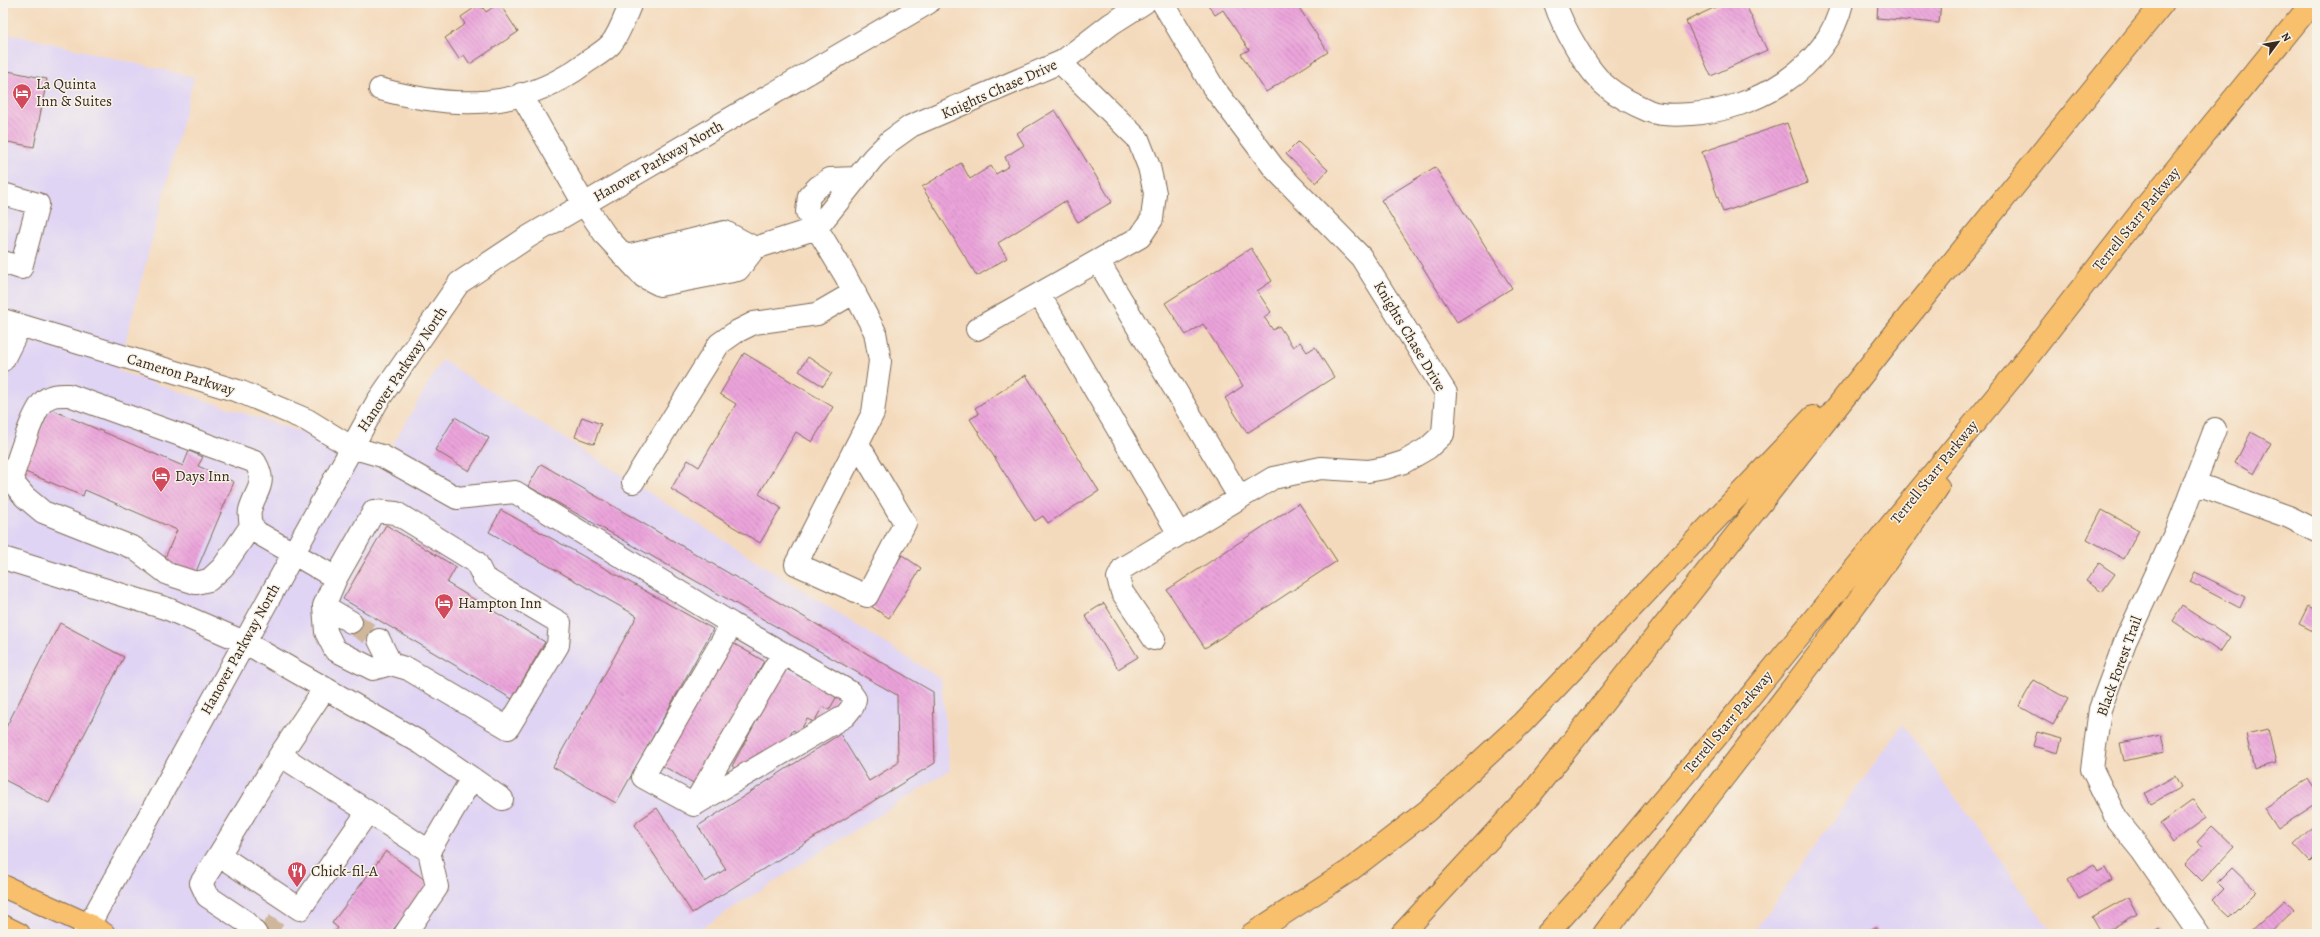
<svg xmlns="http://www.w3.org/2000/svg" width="2320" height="937" font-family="Alegreya,serif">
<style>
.built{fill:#e0d4f4}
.building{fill:url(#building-back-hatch)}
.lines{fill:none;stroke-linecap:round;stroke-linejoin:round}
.minor-tunnel{stroke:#cfb79c;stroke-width:22;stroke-dasharray:22 11;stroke-linecap:butt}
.minor-casing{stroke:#7c6855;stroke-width:24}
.highway-casing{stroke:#7c6855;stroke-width:24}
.minor{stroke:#fff;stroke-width:22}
.highway{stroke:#f8bf6c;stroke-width:22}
.labels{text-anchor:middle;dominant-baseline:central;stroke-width:3;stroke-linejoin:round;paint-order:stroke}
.poi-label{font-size:15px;fill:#3b2a1e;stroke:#f7f3e8;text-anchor:start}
.street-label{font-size:15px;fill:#3b2a1e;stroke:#f7f3e8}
</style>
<defs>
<pattern id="building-back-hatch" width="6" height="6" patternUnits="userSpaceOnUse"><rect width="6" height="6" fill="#eca4db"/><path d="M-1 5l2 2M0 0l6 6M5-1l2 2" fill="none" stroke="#c086b1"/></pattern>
</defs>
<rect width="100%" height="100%" fill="#f7f3e8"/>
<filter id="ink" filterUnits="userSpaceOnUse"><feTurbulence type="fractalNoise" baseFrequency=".025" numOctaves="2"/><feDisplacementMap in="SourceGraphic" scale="8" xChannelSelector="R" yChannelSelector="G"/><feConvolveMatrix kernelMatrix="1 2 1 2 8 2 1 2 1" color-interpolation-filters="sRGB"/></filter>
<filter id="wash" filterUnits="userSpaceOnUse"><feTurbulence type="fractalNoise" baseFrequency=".012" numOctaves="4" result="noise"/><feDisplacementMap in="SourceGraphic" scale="16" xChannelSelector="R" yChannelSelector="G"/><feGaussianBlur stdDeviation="0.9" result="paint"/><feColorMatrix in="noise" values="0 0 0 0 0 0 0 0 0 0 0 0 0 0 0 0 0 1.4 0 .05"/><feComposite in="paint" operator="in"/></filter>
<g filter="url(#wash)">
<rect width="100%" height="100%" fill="#f4dabc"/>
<path class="built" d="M3 32 194 77 118 371 357 451 382 463 442 360 941 679 950 770 692 934H3Z
M1903 724 2053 934H1752Z"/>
<g id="blocks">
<path class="building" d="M499 3 518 32 470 64 464 55 459 59 445 38 465 24 461 17 480 4 486 12Z
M1207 3H1296L1328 52 1266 92 1241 54 1249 50 1223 10 1215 15Z
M1724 3H1745L1767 50 1711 76 1686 21Z
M1878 3H1941L1939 23 1877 18Z
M3 70 47 79 34 147 3 141Z
M1055 110 1112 202 1078 222 1065 201 998 243 1007 258 977 276 922 187 961 163 970 179 991 166 996 174 1009 166 1005 157 1024 145 1017 133Z
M1787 123 1808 183 1723 212 1702 152Z
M1298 142 1328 170 1316 183 1286 154Z
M1435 167 1512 288 1457 322 1381 200Z
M1251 248 1272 281 1257 291 1271 312 1264 317 1273 330 1279 326 1293 347 1300 342 1307 352 1315 347 1334 377 1247 433 1225 398 1243 386 1203 324 1186 335 1165 303Z
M744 353 833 407 812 442 796 432 759 494 781 508 760 543 671 489 688 460 699 467 736 404 720 394Z
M808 357 832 373 823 386 799 371Z
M1026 375 1099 491 1048 523 1043 516 1035 521 970 419 979 414 975 408Z
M50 409 183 466 189 451 203 457 198 466 234 482 195 574 164 560 177 530 85 490 83 496 23 471Z
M455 417 489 438 469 471 435 450Z
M582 417 601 424 594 444 575 437Z
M2251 432 2271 443 2254 474 2235 463Z
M541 464 933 692 935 763 692 913 635 825 638 821 657 808 705 882 726 869 698 826 840 734 869 781 898 763 897 695 528 486Z
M1299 503 1337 561 1205 648 1167 590Z
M501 510 713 629 616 803 553 767 637 616 489 532Z
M2102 510 2139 530 2124 559 2087 539Z
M386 525 456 567 447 583 545 642 512 699 343 599Z
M902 555 921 568 889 618 869 605Z
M2099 563 2115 574 2102 592 2086 581Z
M2195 572 2245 597 2240 608 2190 582Z
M1104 603 1138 657 1118 669 1085 615Z
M2182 606 2230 637 2220 652 2173 621Z
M2308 606 2317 611V623L2313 631 2299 624Z
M60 623 124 657 49 803 3 779V733Z
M729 641 764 661 697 785 661 765Z
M785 668 837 696 829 710 823 706 814 722 807 719 799 733 793 730 783 747 768 760 757 754 746 774 732 766Z
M2034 680 2068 699 2053 725 2019 706Z
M2268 729 2276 763 2254 769 2246 734Z
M2037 732 2062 739 2058 753 2033 746Z
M2161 735 2165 752 2124 761 2120 743Z
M2175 776 2181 787 2151 804 2145 793Z
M2308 779 2317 793V803L2278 829 2264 808Z
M2193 800 2206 818 2173 842 2160 824Z
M2317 823V854L2310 861 2294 844Z
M2212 826 2234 847 2202 881 2185 864 2202 846 2197 842Z
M386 851 429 883 390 934H333L338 928 332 923Z
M2094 865 2098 872 2105 868 2112 880 2079 899 2068 880Z
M2232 868 2256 891 2230 917 2212 900 2223 889 2217 883Z
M2128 897 2137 914 2102 934 2092 917Z
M2285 900 2294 910 2269 934H2248Z
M1875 927 1880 934H1865Z
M2159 928 2162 934H2149Z"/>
</g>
</g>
<g filter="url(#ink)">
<use href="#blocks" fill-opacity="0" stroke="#7c6855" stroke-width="1"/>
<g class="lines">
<path class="minor-tunnel" d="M351 622 379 640
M263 924 277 934"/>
<defs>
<path id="minor" d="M1555 3C1562 26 1588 72 1607 87 1619 97 1635 105 1649 111 1661 116 1678 115 1691 114 1754 110 1827 69 1842 3
M380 89C453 109 521 111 584 64 592 58 604 52 611 44 620 33 625 16 631 3
M521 94 584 204 606 236 644 277 660 285 738 270 755 248
M857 178 830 179 818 187 809 196 807 212 845 275 875 332 880 361 873 413 796 564 867 596 905 523 858 444
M3 194 38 204 21 268 3 262
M627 256 725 232 755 248
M624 257 643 264 687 263 755 248 817 228 873 158 890 141 911 126 1063 61 1111 24 1144 3
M1098 261 1240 498
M1039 294 1179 534
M3 320 241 392 307 420 351 447 382 456 457 498 515 492 732 624 850 692 855 699 853 706 845 716 694 805 643 777 732 624
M977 329 1140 237 1152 219 1155 193 1149 167 1138 139 1066 68 1063 61
M3 360 20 326
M633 482 719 344 736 332 754 323 817 314 855 292
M2194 483 2289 517 2317 531
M251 526 223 567 209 580 196 583 168 574 134 548 43 512 25 497 15 485 13 474C19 458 33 409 45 400 53 394 60 395 69 395L255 462C268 484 256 489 250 510 249 515 250 521 251 526L258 533 336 578 324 606 326 632 335 650 373 669 391 664 408 669 508 728 558 645 560 623 484 578 476 562 396 513 374 511 336 578
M3 558 168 609 244 642 421 743 502 799
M324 606 351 622
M1154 639 1122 592 1118 578 1123 568 1273 478 1321 468 1368 471 1385 468 1404 462 1428 448 1443 434 1446 393 1361 257 1274 168 1213 87 1163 3
M379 640 391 664
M325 688 280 755 429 851 472 778
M280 755 219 855 300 909 367 813
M694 804 783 653
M219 855 201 883 207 896 246 922 256 934
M84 934 377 402 459 283 528 237 928 3
M405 934 437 887 429 851
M2199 934 2142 851 2117 820 2092 769 2100 709 2125 642 2177 529 2215 429"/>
<path id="highway" d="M3 886 89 925 104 934
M3 926 19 934
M1252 934 1349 871 1427 811 1522 723 1813 417
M1402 934 1532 793 1904 322 2163 3
M1547 934 1601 874 1739 710 2013 376 2136 218 2312 3
M1604 934C1715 784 1835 641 1938 487"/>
</defs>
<use href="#minor" class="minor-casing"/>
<use href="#highway" class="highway-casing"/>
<use href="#minor" class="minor"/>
<use href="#highway" class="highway"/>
</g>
</g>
<defs>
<symbol id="hotel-pin" viewBox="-11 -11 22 30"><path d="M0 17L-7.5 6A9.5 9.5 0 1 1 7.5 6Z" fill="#d1495b" stroke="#f7f3e8"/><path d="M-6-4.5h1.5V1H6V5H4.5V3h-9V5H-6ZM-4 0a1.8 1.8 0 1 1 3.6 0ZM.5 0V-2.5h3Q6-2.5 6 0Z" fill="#fff"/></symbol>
<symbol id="restaurant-pin" viewBox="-11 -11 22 30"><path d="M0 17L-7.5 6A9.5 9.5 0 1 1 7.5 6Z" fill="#d1495b" stroke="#f7f3e8"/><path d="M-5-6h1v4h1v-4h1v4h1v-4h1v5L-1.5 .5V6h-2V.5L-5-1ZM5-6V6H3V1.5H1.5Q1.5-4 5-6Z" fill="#fff"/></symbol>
</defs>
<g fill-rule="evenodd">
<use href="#hotel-pin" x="11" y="82" width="22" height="30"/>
<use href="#hotel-pin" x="150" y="465" width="22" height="30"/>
<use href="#hotel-pin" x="433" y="592" width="22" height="30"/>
<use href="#restaurant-pin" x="286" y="860" width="22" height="30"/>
</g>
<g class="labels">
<g class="poi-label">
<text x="36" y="84">La Quinta<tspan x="36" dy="17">Inn &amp; Suites</tspan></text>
<text x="175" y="476">Days Inn</text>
<text x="458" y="603">Hampton Inn</text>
<text x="311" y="871">Chick-fil-A</text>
</g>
<g class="street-label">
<text transform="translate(999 89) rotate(-24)">Knights Chase Drive</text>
<text transform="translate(658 161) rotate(-30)">Hanover Parkway North</text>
<text transform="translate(2136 219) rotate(-51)">Terrell Starr Parkway</text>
<text transform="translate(1410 336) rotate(59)">Knights Chase Drive</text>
<text transform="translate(402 369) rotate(-56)">Hanover Parkway North</text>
<text transform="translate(181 374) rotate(17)">Cameron Parkway</text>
<text transform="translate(1934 472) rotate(-51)">Terrell Starr Parkway</text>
<text transform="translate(240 649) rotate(-61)">Hanover Parkway North</text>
<text transform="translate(2119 666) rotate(-70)">Black Forest Trail</text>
<text transform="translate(1728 722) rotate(-50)">Terrell Starr Parkway</text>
</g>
</g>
<rect width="2320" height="937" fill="none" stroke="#f7f3e8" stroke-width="16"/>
<g transform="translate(2278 42) rotate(58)" stroke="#f7f3e8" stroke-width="3" paint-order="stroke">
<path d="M0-3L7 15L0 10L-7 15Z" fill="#3b2a1e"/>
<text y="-6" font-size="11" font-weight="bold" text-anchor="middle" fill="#3b2a1e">N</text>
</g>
</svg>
